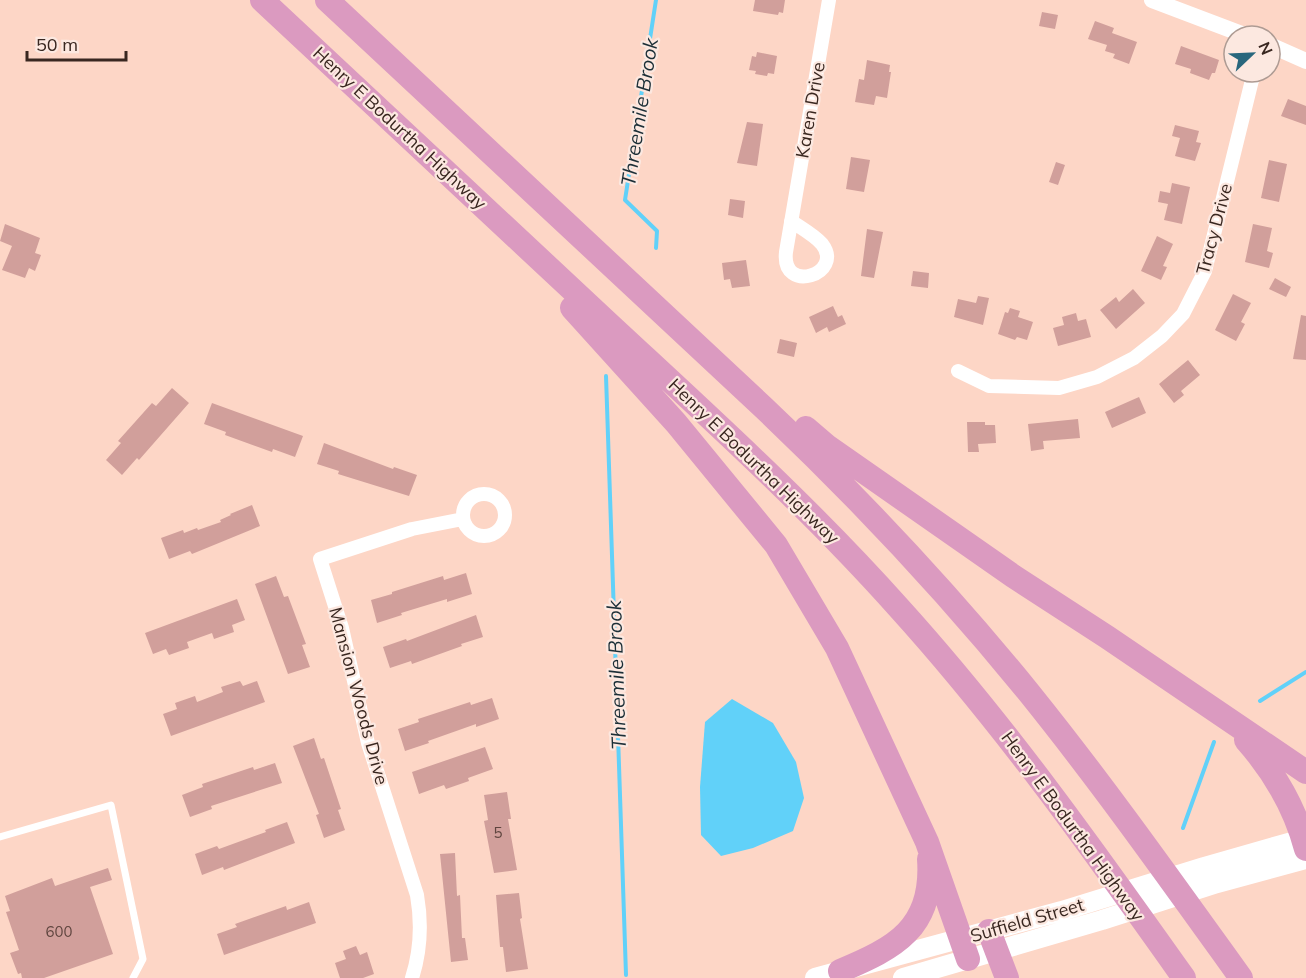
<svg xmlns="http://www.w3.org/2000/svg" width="1306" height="978" font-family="Mulish,sans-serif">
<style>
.water{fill:#61d1f9}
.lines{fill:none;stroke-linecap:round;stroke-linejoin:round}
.stream{stroke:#61d1f9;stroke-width:4}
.building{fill:#d19f9b}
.service{stroke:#fff;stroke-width:7}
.minor{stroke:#fff;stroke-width:14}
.tertiary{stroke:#fff;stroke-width:16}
.secondary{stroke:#fff;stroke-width:20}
.motorway{stroke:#db9ac0;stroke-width:24}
.labels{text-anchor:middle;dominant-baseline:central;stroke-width:4.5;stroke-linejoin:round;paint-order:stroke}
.number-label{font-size:15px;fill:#5f453f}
.street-label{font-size:18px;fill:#392720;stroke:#fce8e0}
.water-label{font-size:20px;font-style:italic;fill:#1c2f37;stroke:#fce8e0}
</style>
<rect width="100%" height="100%" fill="#fdd6c6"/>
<path class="water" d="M732 699 773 723 796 762 804 798 793 831 753 848 721 856 701 835 700 787 705 722Z"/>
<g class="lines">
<path class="stream" d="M656 0 625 200 657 231 656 248
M606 376 626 975
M1260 701 1306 672
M1183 828 1214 742"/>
</g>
<path class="building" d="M755 0H785L783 13 779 12 778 15 753 11Z
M1042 12 1058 15 1055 29 1039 26Z
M1095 21 1114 28 1112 33 1137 42 1129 64 1113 58 1115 54 1105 51 1107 45 1088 39Z
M1181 46 1219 60 1215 73H1212L1209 80 1190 73 1191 69 1175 64Z
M757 52 777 56 774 74 768 73 767 76 755 74 756 71 749 70 752 56 756 57Z
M867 60 890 65 889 72H891L887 98 876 96 874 105 855 102 859 79 864 80Z
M1288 99 1306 106V125L1281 116Z
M747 122 763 124 757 166 737 163Z
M1175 125 1199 131 1196 142 1201 143 1195 161 1175 156 1180 138 1172 136Z
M851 157 870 160 864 192 846 189Z
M1269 160 1287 164 1279 202 1261 198Z
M1056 162 1065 165 1058 185 1049 182Z
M1172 183 1190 187 1182 224 1164 220 1168 204 1158 202 1160 191 1170 193Z
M730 199 745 201 743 218 728 215Z
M5 224 40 238 35 253 41 255 35 271 29 268 25 278 2 270 12 246 0 241Z
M1253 224 1272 228 1267 251 1273 253 1269 268 1245 262Z
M867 229 883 232 874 278 861 276Z
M1157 236 1173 244 1163 266 1167 267 1161 280 1141 271Z
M746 260 750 286 732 288 730 279 724 280 722 263Z
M913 271 929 273 928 288 911 286Z
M1275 278 1291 287 1286 297 1269 289Z
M1133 289 1145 303 1116 329 1100 310 1116 297 1119 302Z
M1233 294 1251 303 1241 322 1245 324 1236 341 1215 330Z
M978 296 989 298 983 325 954 317 958 299 976 303Z
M833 306 838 317 842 315 846 324 829 332 827 327 816 333 809 317Z
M1010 308 1020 311 1018 317 1033 322 1027 340 1017 337 1015 340 998 334 1005 312 1008 313Z
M1076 313 1078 321 1086 319 1091 337 1058 346 1053 328 1064 325 1062 317Z
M1301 315 1306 316V360L1293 359Z
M780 339 797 343 794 357 777 353Z
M1188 360 1200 375 1181 391 1184 395 1174 403 1159 384Z
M172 388 189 403 139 460 137 458 122 475 106 460 121 443 118 441 152 403 156 406Z
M1139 397 1146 413 1112 428 1105 412Z
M212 403 303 436 295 457 273 449 272 452 225 435 226 432 204 424Z
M1078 419 1080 438 1043 441 1044 449 1031 451 1028 424Z
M967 422H985V425H995L996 443 978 444 979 452H968Z
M324 443 393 469 394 467 417 475 409 496 338 474 339 471 317 464Z
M252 505 260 526 192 554 190 551 169 559 161 538 183 530 184 533 197 528 198 530 221 522 220 520 231 515 230 514Z
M466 573 472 594 447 602V599L401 613 402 615 377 623 371 600 392 594V592L443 576 444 580Z
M276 576 284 597 288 596 306 644 302 645 310 667 288 674 255 584Z
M237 599 245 620 232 625 234 632 214 639 212 633 187 642 189 648 169 655 166 649 153 654 145 633Z
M476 615 483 637 461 644 462 646 412 664 411 661 390 668 383 647 406 639 407 641Z
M240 681 243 686 257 681 265 702 171 736 163 714 177 709 175 703 195 696 197 702 223 692 221 687Z
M492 698 499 719 476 727V724L428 741 429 743 405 751 398 729 419 722 418 719 470 702 471 705Z
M314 738 321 759 324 758 341 809 338 810 345 830 324 838 316 815 319 814 293 746Z
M485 747 493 769 468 778 469 781 446 789 444 785 419 794 412 772Z
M275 763 282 783 211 806 212 809 190 817 182 795 203 787 202 784 253 767 254 770Z
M507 792 511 819H508L517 870 494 873 484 821 488 820 484 795Z
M287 822 295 843 224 870 223 867 202 875 195 854 217 846 219 849 266 832 265 830Z
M455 853 457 896 460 895 462 938H465L468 960 451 962 440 854Z
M108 868 112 880 90 887 113 954 44 978H22L21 973 18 974 10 953 19 950 6 912 10 911 5 896 52 878 55 886Z
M519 893 522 918 520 919 528 969 506 972 503 947H500L496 895Z
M309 902 316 923 224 955 217 934 237 927 235 924 286 906 287 910Z
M356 946 360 955 367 952 374 974 363 978H340L335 963 346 959 343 951Z"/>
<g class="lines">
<path class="service" d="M0 837 111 805 143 959 133 978"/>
<path class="minor" d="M791 221C801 228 814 235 822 244 845 274 781 295 786 252L829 0
M958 371 989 386 1059 388 1097 377 1134 358 1162 336 1183 314 1205 271 1254 72
M463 515a21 21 0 1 1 42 0a21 21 0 1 1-42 0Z
M412 978C421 950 422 924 417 895L368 743 342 628 320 559 412 529 463 519"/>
<path class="tertiary" d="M1152 0 1247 36
M1270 45 1306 61"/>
<path class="secondary" d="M815 978 1062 911 1204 867 1306 838
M903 978 1102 920 1217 883 1306 859"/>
<path class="motorway" d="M262 0C378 108 493 216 609 324 708 416 809 507 899 608 1004 724 1094 851 1184 978
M327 0 764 408C859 498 948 593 1030 694 1104 786 1172 882 1241 978
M572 308 676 423 776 545 837 648 927 842 968 959
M806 428 827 446 1013 576 1107 637 1306 772
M1246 740C1275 773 1295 807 1306 849
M989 931 1007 978
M840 971C895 948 934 928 929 859"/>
</g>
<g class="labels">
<g class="number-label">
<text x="498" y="832">5</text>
<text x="59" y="931">600</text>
</g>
<g class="street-label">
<text transform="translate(810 110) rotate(-80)">Karen Drive</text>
<text transform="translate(400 128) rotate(43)">Henry E Bodurtha Highway</text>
<text transform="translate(1214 229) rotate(-75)">Tracy Drive</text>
<text transform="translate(754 461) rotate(44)">Henry E Bodurtha Highway</text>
<text transform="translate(359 696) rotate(75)">Mansion Woods Drive</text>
<text transform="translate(1073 826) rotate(54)">Henry E Bodurtha Highway</text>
<text transform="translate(1027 920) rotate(-16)">Suffield Street</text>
</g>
<g class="water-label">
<text transform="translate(639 112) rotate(-81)">Threemile Brook</text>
<text transform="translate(616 675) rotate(-92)">Threemile Brook</text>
</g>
</g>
<g transform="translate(1252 54) rotate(67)"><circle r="28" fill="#fce8e0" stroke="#ae9b93" stroke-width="1.5"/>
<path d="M0-4.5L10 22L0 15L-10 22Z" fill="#29677d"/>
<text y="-9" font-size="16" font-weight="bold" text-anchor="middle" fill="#392720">N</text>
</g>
<path d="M27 51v9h99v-9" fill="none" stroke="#392720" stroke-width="3"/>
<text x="36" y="51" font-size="18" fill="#392720" stroke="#fce8e0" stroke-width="4.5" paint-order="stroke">50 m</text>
</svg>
